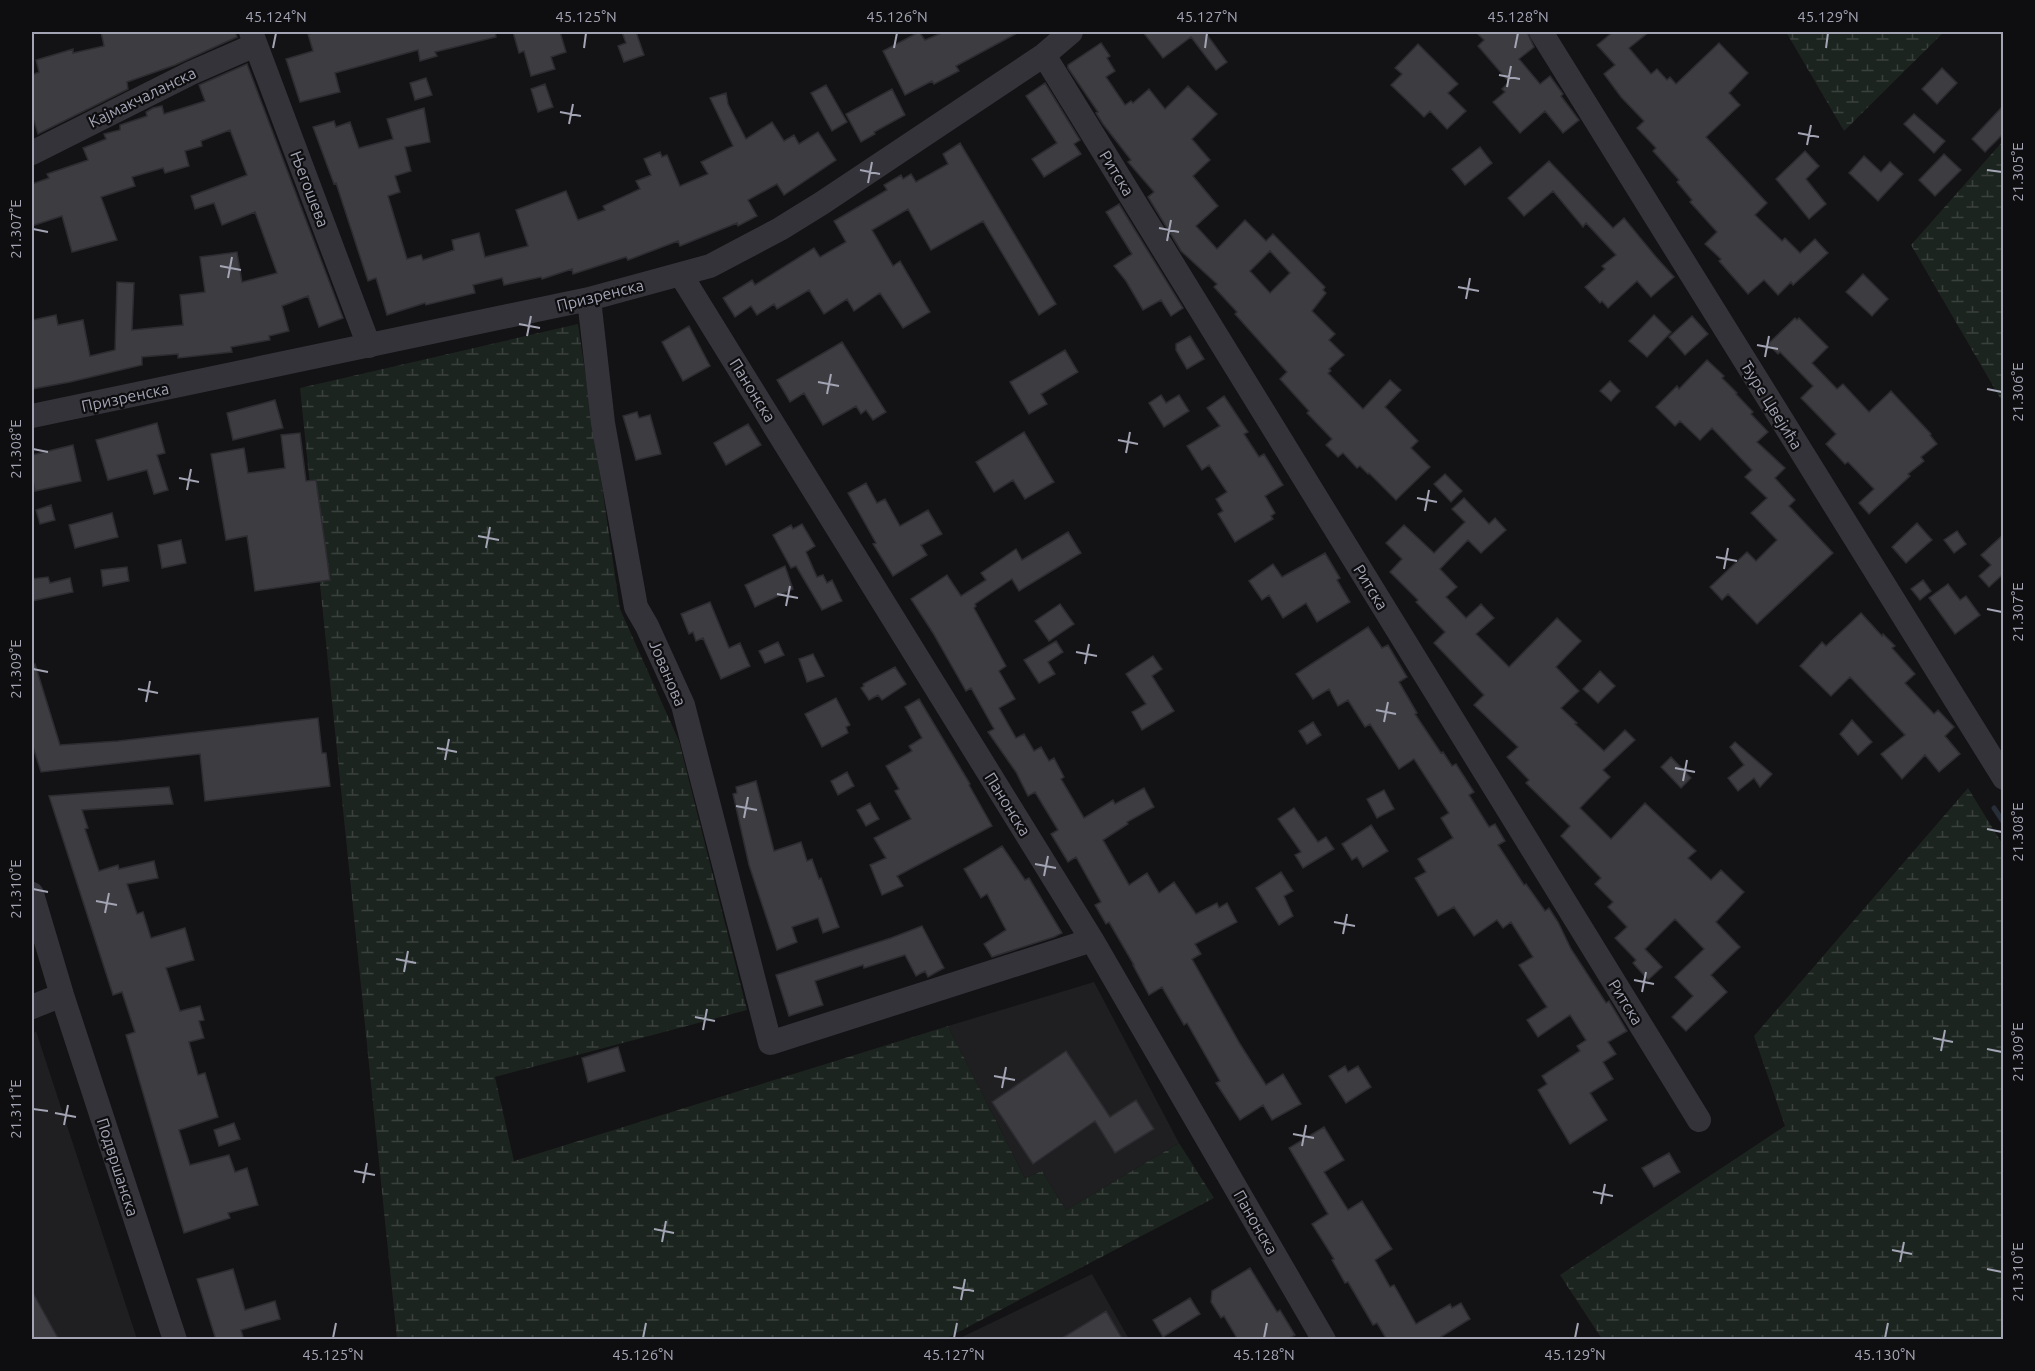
<svg xmlns="http://www.w3.org/2000/svg" width="2035" height="1371" font-family="Ubuntu,sans-serif">
<style>
.built{fill:#1f1e21}
.wetland{fill:url(#wetland-marsh)}
.lines{fill:none;stroke-linecap:round;stroke-linejoin:round}
.stream{stroke:#282e38;stroke-width:5}
.building{fill:#3c3c41;stroke:#2d2c30;stroke-width:1.5;fill-rule:evenodd}
.minor{stroke:#333339;stroke-width:24}
.ticks{fill:none;stroke:#a3a5b5;stroke-width:2}
.labels{text-anchor:middle;dominant-baseline:central;stroke-width:4.5;stroke-linejoin:round;paint-order:stroke}
.street-label{font-size:16px;fill:#a3a5b5;stroke:#0e0d0f}
.neatline{fill:none;stroke:#a3a5b5;stroke-width:2}
.ticks-label{font-size:15px;text-anchor:middle;fill:#a3a5b5}
</style>
<defs>
<pattern id="wetland-marsh" width="20" height="14" patternUnits="userSpaceOnUse" patternTransform="scale(1.5)"><rect width="20" height="14" fill="#1c241f"/><path d="M1 5h8M5 5V1M11 12h8M15 12V8" fill="none" stroke="#3a413d"/></pattern>
</defs>
<rect width="100%" height="100%" fill="#131214"/>
<path class="built" d="M1094 982 1179 1143 1066 1210 1042 1171 1025 1178 948 1026Z
M36 1031 137 1339H32V1035Z
M1092 1274 1129 1339 956 1340Z"/>
<path class="wetland" d="M1786 32H1944L1844 131Z
M2003 141V403L1911 245Z
M578 324 620 609 679 741 747 1010 495 1077 514 1161 948 1026 1025 1178 1042 1171 1066 1210 1179 1143 1214 1198 945 1339H397L300 388Z
M1968 788 2003 845V1339H1602L1560 1275 1785 1126 1754 1036Z"/>
<g class="lines">
<path class="stream" d="M1994 808 2004 823"/>
</g>
<path class="building" d="M101 32H235L237 37 175 65 127 82 128 89 38 134 32 115V75L39 72 36 60 73 49V53L104 46Z
M318 32H495L496 37 435 52 437 56 420 61 418 50 335 73 340 92 300 102 286 59 313 51 308 34Z
M513 32H560L566 52 551 57 555 69 531 76 524 51 519 53Z
M622 32H636L644 55 624 62 618 46 626 43Z
M919 32 925 40 944 32H1019L956 66 959 71 934 84 932 81 905 95 883 51Z
M1143 32H1205L1227 62 1216 70 1191 37 1163 58Z
M1476 32H1527L1534 47 1519 59 1540 84 1550 76 1563 94 1561 96 1579 120 1563 133 1545 111 1520 133 1493 102 1505 92 1502 89 1509 82 1478 46 1484 40Z
M1613 32H1649L1629 48 1651 74 1657 69 1667 80 1670 77 1676 84 1719 43 1748 73 1729 93 1740 105 1706 137 1767 203 1755 215 1782 241 1785 238 1800 253 1815 239 1828 253 1793 285 1791 282 1778 295 1764 280 1748 294 1719 261 1721 259 1705 244 1717 232 1690 202 1692 200 1677 182 1679 180 1653 151 1656 148 1637 128 1644 121 1621 97 1604 74 1615 65 1597 45Z
M1101 43 1110 56 1107 58 1115 71 1106 77 1125 105 1131 101 1133 103 1149 89 1165 109 1188 86 1217 114 1192 139 1210 160 1193 176 1218 206 1196 226 1217 249 1245 220 1266 241 1273 234 1325 287 1323 290 1326 293 1312 311 1335 334 1329 340 1344 355 1329 369 1331 371 1328 373 1363 409 1390 380 1401 390 1385 407 1418 441 1411 448 1430 467 1396 500 1369 473 1368 474 1360 466 1357 468 1343 453 1338 457 1326 445 1332 439 1307 413 1309 411 1280 379 1287 372 1235 314 1237 312 1214 287 1217 284 1181 251 1148 197 1154 192 1128 162 1131 160 1103 124 1096 113 1098 112 1068 68V65ZM1270 251 1290 273 1270 293 1250 271Z
M1418 44 1458 84 1448 93 1466 111 1447 129 1430 111 1424 117 1391 85 1402 74 1395 68Z
M247 64 343 318 319 327 308 296 282 306 289 331 269 336 270 340 231 347 232 352 178 358V354L142 357V365L70 382 32 389V320L56 315 58 325 83 320 90 356 115 350 117 282 134 283 132 330 183 325 180 295 205 292 200 257 237 252 242 282 277 273 255 212 222 225 214 203 195 209 191 196 247 175 230 130 201 141 202 146 185 151 189 166 165 173 163 168 132 177 135 186 101 197 117 240 72 252 62 216 32 226V184L49 178 47 174 88 160 83 148 106 139 104 134 120 130V125L147 116 146 112 153 108 162 106 164 114 205 101 199 85Z
M1942 68 1957 83 1937 104 1922 89Z
M426 78 432 95 415 100 410 83Z
M1045 83 1080 140 1074 144 1081 154 1044 177 1032 159 1057 143 1026 96Z
M545 84 553 107 538 112 531 89Z
M826 85 847 122 832 131 811 93Z
M892 89 905 115 874 132 875 134 861 142 846 114Z
M726 93 728 104 746 139 772 122 784 141 794 135 799 144 818 132 836 160 784 195 777 184 748 200 757 216 738 226 737 223 680 246 678 241 628 260 626 257 573 274 572 269 542 279 541 277 504 285 502 278 473 285 475 293 426 305 425 303 387 315 376 278 368 281 336 183 334 184 313 127 334 121 336 127 350 122 359 148 393 139 387 119 424 108 430 142 405 147 411 171 395 176 400 192 388 196 407 259 421 255 423 260 454 250 452 240 479 233 485 257 528 246 516 210 566 191 578 220 605 210 603 206 640 189 636 181 651 175 644 159 660 152 662 157 667 155 680 186 708 174 701 162 733 146 710 98Z
M2004 105V133L1985 152 1972 139Z
M1914 114 1945 141 1934 153 1904 124Z
M960 143 1056 304 1039 315 983 221 931 250 908 209 872 230 893 266 900 261 930 312 903 328 880 293 854 311 847 299 824 314 809 290 777 309 774 304 757 315 751 306 735 317 723 298 752 280 755 285 814 248 820 257 846 242 834 221 887 190 884 185 901 175 903 179 911 174 916 182 948 164 943 154Z
M1480 147 1492 163 1465 185 1452 169Z
M1805 151 1819 166 1806 179 1826 204 1809 219 1776 179Z
M1944 154 1961 170 1935 196 1919 180Z
M1864 156 1881 172 1890 162 1903 174 1878 201 1849 173Z
M1549 161 1613 228 1624 218 1656 257 1674 277 1651 297 1637 281 1608 308 1602 301 1600 303 1585 287 1605 269 1602 266 1616 255 1586 223 1583 227 1553 191 1524 216 1508 198Z
M1119 204 1183 308 1171 316 1161 300 1143 310 1126 281 1114 266 1132 254 1106 212Z
M1863 274 1888 299 1872 316 1846 292Z
M1654 315 1671 332 1647 357 1629 341Z
M1692 316 1708 334 1685 355 1669 337Z
M1795 318 1797 320 1799 318 1828 347 1812 363 1837 389 1843 384 1869 412 1891 391 1931 434 1930 435 1937 444 1921 457 1924 461 1908 474 1910 476 1869 514 1859 503 1874 489 1848 462 1845 464 1826 444 1836 434 1801 398 1813 386 1780 352 1778 354 1768 344Z
M689 326 710 366 683 381 662 342Z
M1190 336 1204 359 1187 369 1176 350V344Z
M842 342 886 412 873 420 866 410 861 414 856 406 823 425 804 393 790 402 777 380Z
M1065 350 1078 372 1041 394 1047 404 1029 414 1010 382Z
M1707 360 1724 376 1722 378 1737 393 1736 394 1753 412 1751 414 1768 432 1757 442 1785 468 1775 478 1795 500 1789 506 1833 553 1757 624 1728 594 1722 600 1710 587 1747 552 1756 561 1777 540 1751 513 1767 498 1745 477 1752 470 1712 428 1700 440 1680 421 1675 426 1656 407 1677 386 1679 389Z
M1610 381 1620 391 1611 401 1600 391Z
M1161 395 1166 403 1179 395 1189 411 1164 427 1149 403Z
M1224 396 1248 432 1244 434 1259 457 1264 454 1283 485 1265 496 1275 513 1271 516 1273 519 1235 542 1218 514 1223 511 1216 499 1227 492 1209 465 1202 470 1187 446 1220 426 1207 408Z
M275 400 283 428 233 440 227 413Z
M637 412 639 418 650 415 661 454 636 460 623 416Z
M157 423 165 453 157 455 168 490 154 494 147 470 108 480 96 440Z
M748 424 761 445 726 465 714 443Z
M1024 432 1054 482 1025 499 1013 480 994 492 976 462Z
M300 433 306 481 316 480 330 580 255 591 247 536 226 540 211 454 244 448 248 473 285 468 281 435Z
M73 445 81 481 35 491 32 476V455Z
M1445 474 1462 491 1451 502 1434 484Z
M866 483 877 503 885 499 900 526 928 510 942 534 921 545 927 555 893 576 873 544 876 543 848 493Z
M1464 498 1489 524 1495 518 1506 530 1481 553 1468 540 1440 569 1457 587 1446 597 1466 618 1481 604 1494 618 1476 634 1509 667 1557 618 1581 641 1556 667 1579 691 1561 708 1577 723 1575 724 1604 751 1625 730 1635 740 1603 770 1610 777 1580 808 1611 839 1645 803 1696 851 1688 858 1711 880 1721 870 1744 892 1716 922 1740 947 1711 975 1727 992 1686 1031 1672 1017 1693 996 1675 977 1704 949 1675 919 1645 949 1662 967 1648 980 1633 963 1636 960 1615 938 1627 927 1608 907 1613 902 1595 884 1601 878 1561 836 1570 826 1526 783 1529 780 1507 757 1518 747 1474 705 1484 695 1434 643 1445 632 1416 602 1418 600 1390 572 1402 559 1386 543 1404 525 1434 553 1465 522 1452 509Z
M51 505 55 520 40 524 36 510Z
M112 513 118 537 75 548 69 525Z
M1917 523 1932 540 1906 563 1892 547Z
M802 524 815 546 806 552 817 577 823 575 827 583 832 580 842 601 822 610 796 566 791 568 773 535 791 525 793 529Z
M1957 531 1966 544 1954 553 1944 540Z
M1068 532 1081 553 1019 591 1012 579 975 604 976 606 974 608 1006 666 999 671 1015 699 999 708 1016 738 1024 734 1034 751 1041 747 1049 761 1054 758 1064 777 1061 779 1084 818 1113 800 1115 804 1144 788 1154 807 1127 822 1128 824 1103 840 1129 885 1147 873 1159 893 1174 882 1196 914 1217 903 1219 908 1227 903 1237 922 1195 944 1201 954 1192 959 1240 1044 1266 1085 1283 1074 1301 1104 1272 1120 1263 1105 1240 1120 1216 1083 1220 1081 1187 1023 1184 1025 1162 987 1149 995 1133 965H1134L1109 922 1106 924 1095 905 1101 902 1076 857 1068 862 1051 834 1058 830 1035 792 1028 796 1016 772 988 732 994 729 971 688 966 691 933 633 911 599 947 575 961 596 986 580 981 573 1016 549 1022 560Z
M2004 534V579L2001 576 1989 587 1979 576 1991 565 1981 555Z
M181 540 186 563 162 568 158 545Z
M1325 553 1340 578 1337 580 1350 602 1317 622 1306 603 1283 618 1269 595 1262 600 1249 581 1273 564 1282 577Z
M785 566 793 589 755 607 745 585Z
M127 567 129 581 103 586 101 570Z
M48 577 50 583 70 578 73 592 32 601V579Z
M1923 580 1931 591 1920 600 1911 589Z
M1948 584 1960 600 1966 596 1980 615 1955 634 1929 598Z
M710 602 729 648 740 643 750 666 721 679 703 638 696 641 693 632 689 634 681 614Z
M1060 604 1074 624 1049 641 1035 621Z
M1861 613 1882 636 1883 634 1895 646 1892 648 1915 674 1905 683 1934 714 1938 710 1954 727 1945 736 1960 754 1939 772 1925 755 1902 779 1881 754 1905 735 1850 677 1831 696 1800 666 1822 642 1826 646Z
M1368 627 1382 648 1388 645 1407 677 1399 682 1417 713 1415 714 1441 753 1443 752 1452 766 1456 764 1474 792 1469 795 1489 827 1495 824 1505 841 1498 845 1524 885 1526 884 1545 911 1549 908 1558 922 1571 949 1606 1003 1609 1001 1627 1031 1608 1042 1616 1054 1603 1062 1613 1079 1590 1093 1607 1120 1570 1144 1538 1090 1547 1084 1542 1076 1580 1051 1577 1046 1586 1040 1570 1015 1538 1037 1527 1020 1547 1007 1519 965 1533 957 1511 922 1503 928 1497 920 1474 936 1454 907 1438 916 1415 878 1426 872 1418 859 1453 838 1441 818 1449 813 1414 759 1399 769 1370 724 1365 727 1348 700 1338 706 1329 689 1313 699 1296 674Z
M1056 641 1063 652 1048 662 1055 674 1039 683 1024 660Z
M778 642 784 655 765 663 759 651Z
M813 654 824 676 807 682 799 659Z
M1153 656 1162 669 1152 676 1174 711 1142 730 1132 712 1146 704 1126 674Z
M35 664 60 745 118 741 318 718 322 753H326L330 786 205 801 200 754 41 772 32 744V665Z
M895 667 906 684 882 700 878 695 869 700 861 688 864 686 863 684Z
M1600 671 1615 686 1598 703 1583 689Z
M836 698 850 725 846 727 848 733 822 747 805 714Z
M919 699 970 784 969 785 992 826 897 876 903 886 882 895 870 865 886 858 874 838 911 819 895 791 899 789 886 766 912 751 909 746 922 738 905 707Z
M1852 720 1872 742 1858 755 1840 734Z
M1313 722 1321 735 1307 744 1299 731Z
M1735 742 1772 774 1760 787 1754 778 1738 791 1728 778 1744 765 1730 747Z
M1671 757 1691 778 1681 788 1661 767Z
M847 772 854 786 838 795 831 781Z
M756 781 774 851 801 842 807 861 812 859 819 879 821 878 839 927 823 933 818 918 792 927 797 942 777 950 749 865 733 794 737 793 736 787Z
M169 787 173 804 82 810 88 828 85 829 99 871 118 865 119 869 154 861 158 878 127 884 137 914 143 912 151 938 185 928 194 960 166 968 180 1011 200 1006 204 1020 199 1021 204 1038 189 1042 198 1075 205 1073 218 1117 179 1130 190 1165 229 1155 235 1172 247 1168 258 1205 228 1213 230 1218 184 1233 126 1035 135 1032 122 992 113 995 49 796Z
M1384 790 1394 809 1377 818 1367 799Z
M870 803 879 819 866 826 857 810Z
M1294 808 1318 842 1326 837 1334 849 1303 868 1295 855 1301 852 1278 819Z
M1371 825 1388 851 1363 867 1357 857 1352 860 1342 844Z
M1002 846 1025 880 1029 878 1062 933 1054 937 992 957 984 944 1006 930 987 894 981 898 964 869Z
M1281 872 1293 891 1284 896 1293 916 1279 925 1256 888Z
M922 926 944 968 928 977 925 971 916 976 905 955 864 968 863 965 815 981 823 1005 789 1016 776 975 891 938Z
M618 1047 625 1071 588 1082 582 1058Z
M1066 1051 1110 1117 1136 1100 1154 1129 1115 1153 1095 1121 1033 1164 992 1102Z
M1345 1066 1348 1072 1358 1066 1371 1087 1346 1103 1329 1076Z
M234 1123 240 1139 219 1146 214 1130Z
M1324 1127 1344 1160 1324 1172 1348 1210 1362 1201 1392 1249 1375 1260 1390 1287 1394 1285 1416 1324 1450 1304 1452 1308 1461 1303 1470 1319 1436 1340H1387L1377 1323 1373 1325 1348 1282 1345 1283 1332 1260 1334 1259 1312 1224 1328 1214 1289 1148Z
M1669 1153 1680 1172 1654 1187 1642 1168Z
M1250 1268 1277 1312 1280 1310 1295 1335 1287 1340H1238L1224 1316 1221 1318 1211 1302 1212 1291Z
M233 1269 245 1310 275 1301 280 1319 241 1330 244 1340H216L197 1279Z
M32 1291 59 1340H32Z
M1190 1298 1200 1314 1163 1337 1153 1320Z
M1106 1311 1123 1340H1059Z"/>
<g class="lines">
<path class="minor" d="M251 32 369 346
M1541 32 2004 778
M1044 55 1699 1120
M32 153 191 73 255 45
M681 275 1092 940 1324 1340
M589 299 603 423 636 607 647 626 683 705 770 1043 1092 940
M32 416 589 299 710 266 780 229 822 203 1044 55 1071 32
M32 894 62 995 175 1340
M32 1007 62 995"/>
</g>
<path class="ticks" d="M273 48 276 33M584 48 586 33M894 48 897 33M1205 48 1207 33M1515 48 1518 33M1826 48 1828 33M1499 75 1520 79M1507 87 1511 66M560 112 581 116M569 124 573 104M1798 133 1819 137M1807 145 1811 125M860 170 880 174M1987 170 2002 172M868 183 872 162M1159 228 1179 232M33 229 48 232M1167 241 1171 220M220 266 241 270M228 278 232 257M1458 287 1479 291M1466 299 1470 278M519 324 540 328M527 336 531 316M1757 345 1778 349M1765 357 1769 336M818 382 839 386M1987 389 2002 392M827 394 831 374M1118 440 1138 444M33 449 48 452M1126 453 1130 432M179 478 199 482M187 490 191 469M1417 498 1437 502M1425 511 1429 490M478 536 499 540M486 548 490 527M1716 557 1737 561M1724 569 1728 548M777 594 798 598M786 606 790 586M1987 609 2002 612M1076 652 1097 656M1085 664 1089 644M33 669 48 672M138 689 158 693M146 702 150 681M1376 710 1396 714M1384 722 1388 702M437 748 457 752M445 760 449 739M1675 768 1695 772M1683 781 1687 760M736 806 757 810M744 818 748 797M1987 829 2002 832M1035 864 1056 868M1044 876 1048 856M33 889 48 892M96 901 117 905M105 913 109 893M1334 922 1355 926M1343 934 1347 914M396 959 416 963M404 972 408 951M1634 980 1654 984M1642 992 1646 972M695 1017 715 1021M703 1030 707 1009M1933 1038 1953 1042M1987 1049 2002 1052M1941 1051 1945 1030M994 1076 1015 1080M1002 1088 1006 1067M33 1109 48 1111M55 1113 76 1117M64 1125 68 1105M1293 1134 1314 1138M1302 1146 1306 1125M354 1171 375 1175M363 1183 367 1163M1593 1192 1613 1196M1601 1204 1605 1184M654 1229 674 1233M662 1242 666 1221M1892 1250 1912 1254M1900 1262 1904 1242M1987 1269 2002 1272M953 1287 974 1291M961 1300 965 1279M333 1338 336 1323M643 1338 646 1323M954 1338 957 1323M1264 1338 1267 1323M1575 1338 1578 1323M1885 1338 1888 1323"/>
<g class="labels">
<g class="street-label">
<text transform="translate(142 97) rotate(-26)">Кајмакчаланска</text>
<text transform="translate(1117 173) rotate(58)">Ритска</text>
<text transform="translate(310 189) rotate(69)">Његошева</text>
<text transform="translate(600 295) rotate(-14)">Призренска</text>
<text transform="translate(753 390) rotate(58)">Панонска</text>
<text transform="translate(125 397) rotate(-12)">Призренска</text>
<text transform="translate(1772 405) rotate(58)">Ђуре Цвејића</text>
<text transform="translate(1371 587) rotate(58)">Ритска</text>
<text transform="translate(668 673) rotate(67)">Јованова</text>
<text transform="translate(1008 804) rotate(58)">Панонска</text>
<text transform="translate(1626 1002) rotate(58)">Ритска</text>
<text transform="translate(118 1167) rotate(72)">Подвршанска</text>
<text transform="translate(1256 1222) rotate(60)">Панонска</text>
</g>
</g>
<rect width="2035" height="1371" fill="none" stroke="#0e0d0f" stroke-width="66"/>
<rect x="33" y="33" width="1969" height="1305" class="neatline"/>
<g class="ticks-label">
<text x="276" y="22">45.124°N</text>
<text x="586" y="22">45.125°N</text>
<text x="897" y="22">45.126°N</text>
<text x="1207" y="22">45.127°N</text>
<text x="1518" y="22">45.128°N</text>
<text x="1828" y="22">45.129°N</text>
<text transform="translate(2018 172) rotate(-90)" y="5">21.305°E</text>
<text transform="translate(16 229) rotate(-90)" y="5">21.307°E</text>
<text transform="translate(2018 392) rotate(-90)" y="5">21.306°E</text>
<text transform="translate(16 449) rotate(-90)" y="5">21.308°E</text>
<text transform="translate(2018 612) rotate(-90)" y="5">21.307°E</text>
<text transform="translate(16 669) rotate(-90)" y="5">21.309°E</text>
<text transform="translate(2018 832) rotate(-90)" y="5">21.308°E</text>
<text transform="translate(16 889) rotate(-90)" y="5">21.310°E</text>
<text transform="translate(2018 1052) rotate(-90)" y="5">21.309°E</text>
<text transform="translate(16 1109) rotate(-90)" y="5">21.311°E</text>
<text transform="translate(2018 1272) rotate(-90)" y="5">21.310°E</text>
<text x="333" y="1360">45.125°N</text>
<text x="643" y="1360">45.126°N</text>
<text x="954" y="1360">45.127°N</text>
<text x="1264" y="1360">45.128°N</text>
<text x="1575" y="1360">45.129°N</text>
<text x="1885" y="1360">45.130°N</text>
</g>
</svg>
